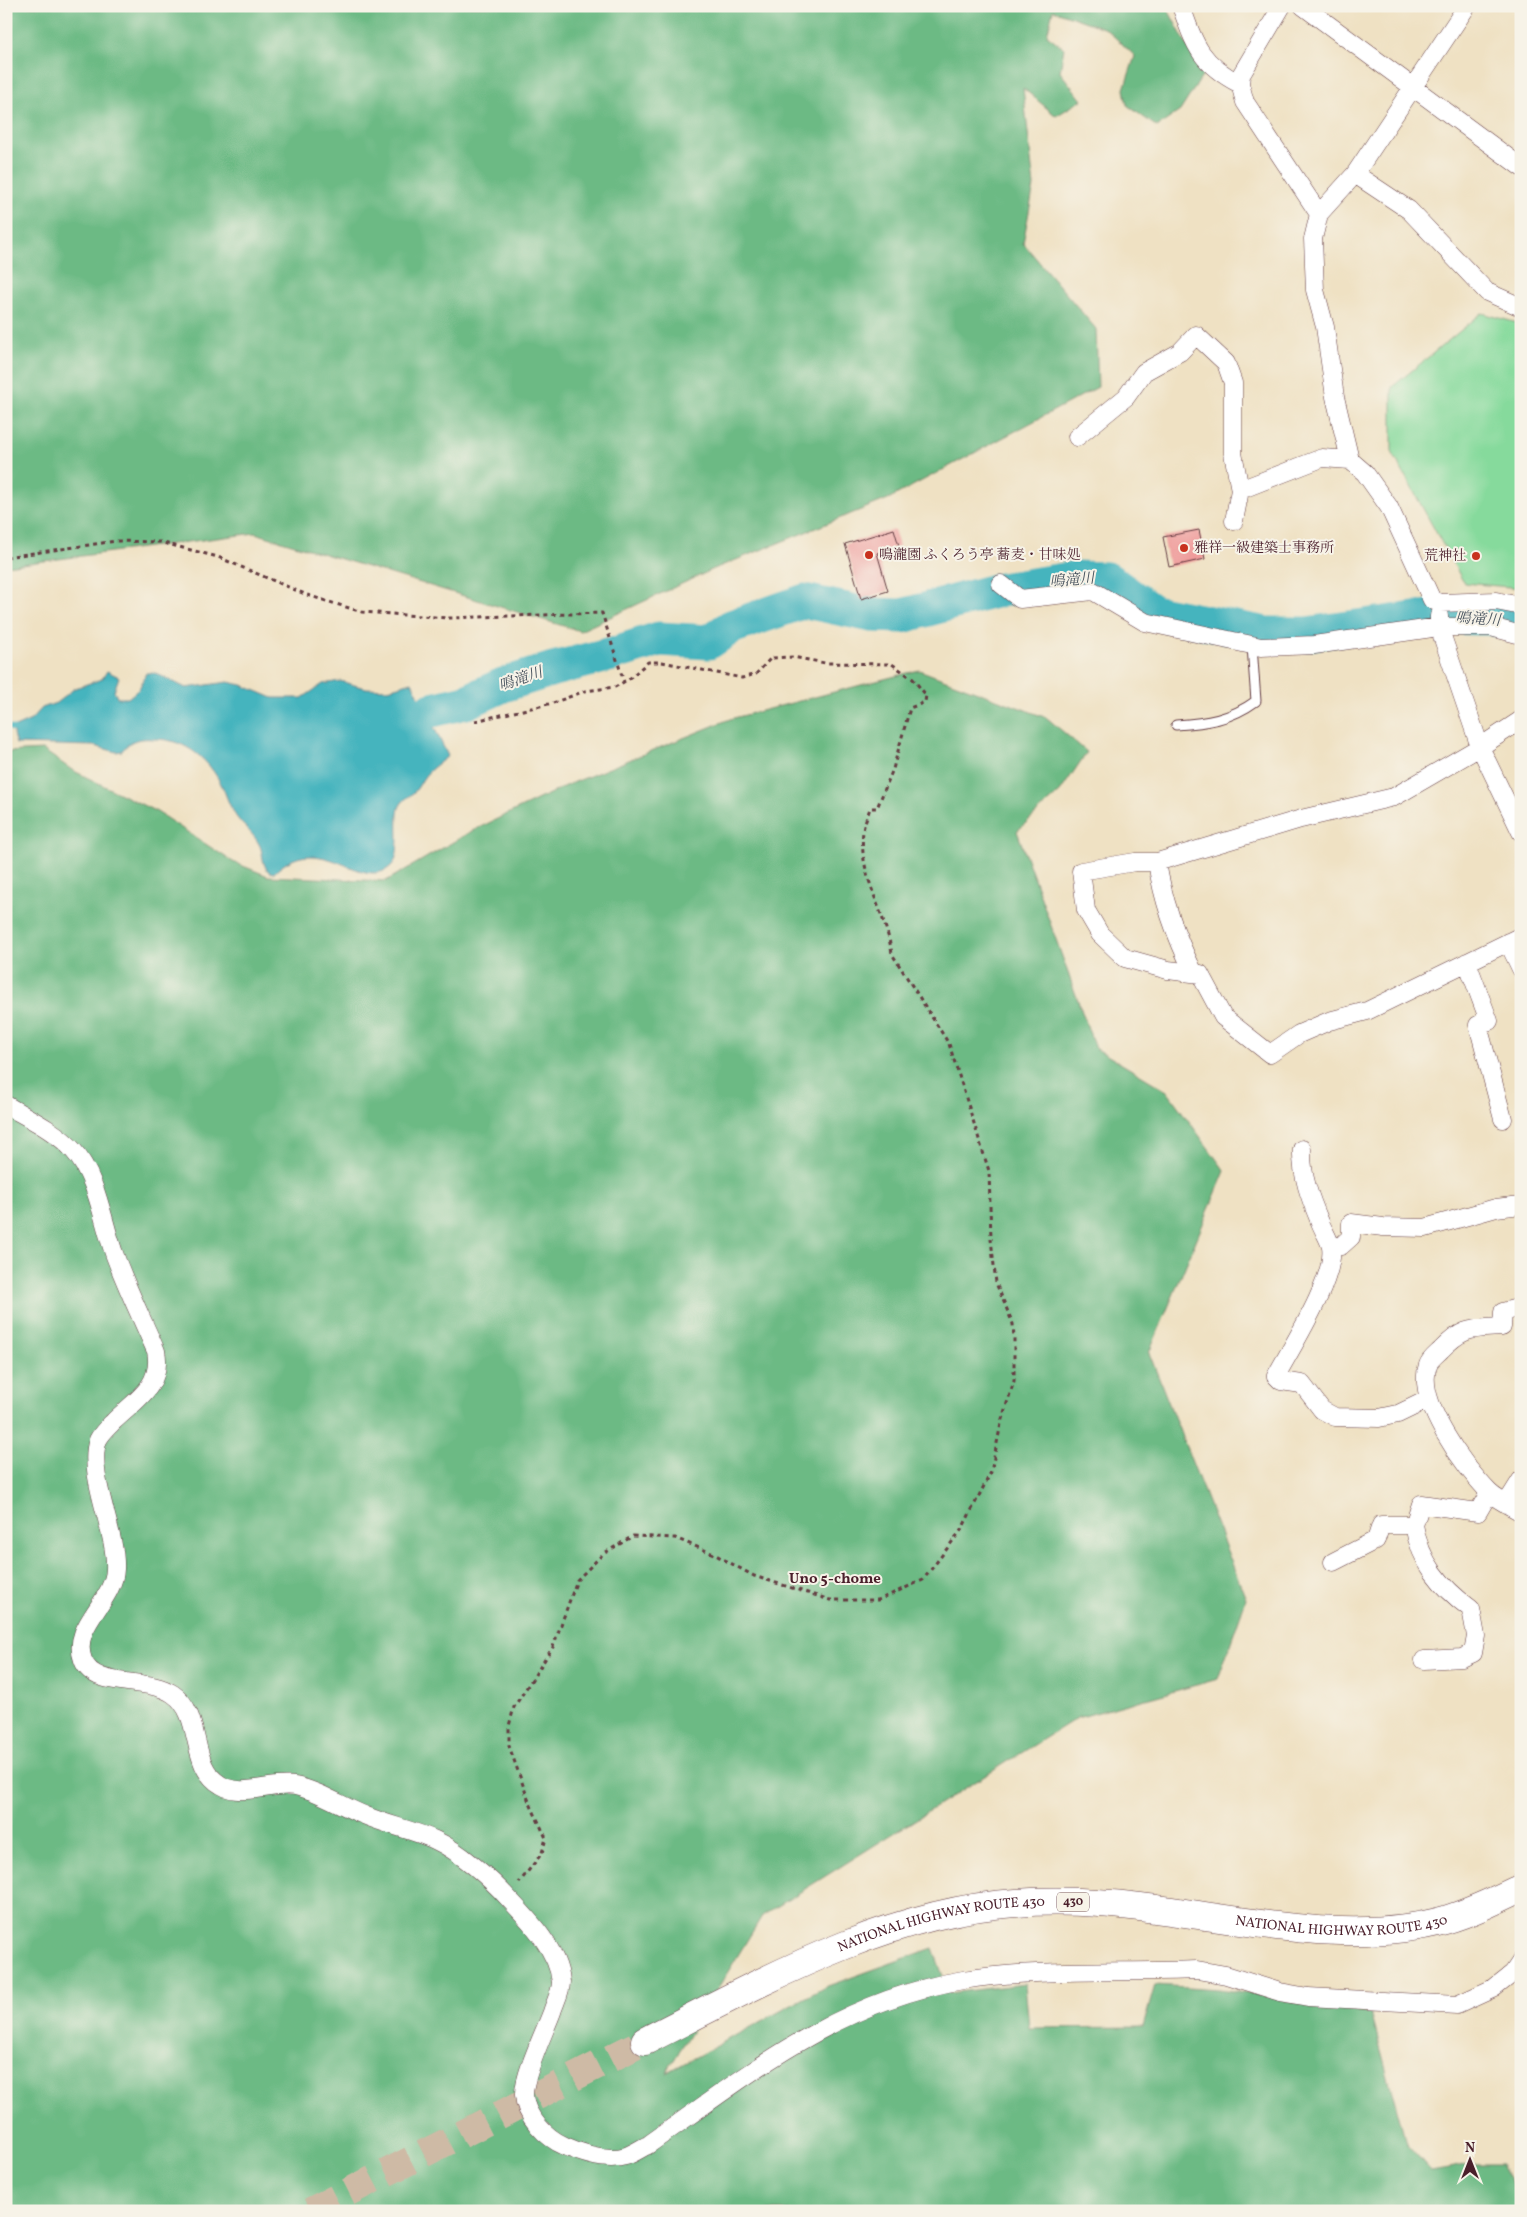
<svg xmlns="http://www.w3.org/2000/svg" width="1527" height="2217" font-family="Vollkorn,'Noto Serif JP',serif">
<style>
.green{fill:#86da9c;stroke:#687c64}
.forest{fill:#6cba84;stroke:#5b6c58}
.water{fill:#45b4be;stroke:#486a74}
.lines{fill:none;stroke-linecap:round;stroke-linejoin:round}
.stream{stroke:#45b4be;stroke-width:5.5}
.river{stroke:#45b4be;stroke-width:35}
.building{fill:#ee9494}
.trunk-tunnel{stroke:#cebaa5;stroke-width:28;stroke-dasharray:28 14;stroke-linecap:butt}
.service-casing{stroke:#633c42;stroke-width:11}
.minor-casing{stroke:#633c42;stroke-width:19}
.trunk-casing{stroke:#633c42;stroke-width:29}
.path{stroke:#633c42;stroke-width:3;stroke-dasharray:4 4;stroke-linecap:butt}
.service{stroke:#fff;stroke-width:9}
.minor{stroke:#fff;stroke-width:18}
.trunk{stroke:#fff;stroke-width:28}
.poi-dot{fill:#c8321e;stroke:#f7f3e8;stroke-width:2}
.labels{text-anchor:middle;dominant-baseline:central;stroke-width:4;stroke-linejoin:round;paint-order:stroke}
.shield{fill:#f7f3e8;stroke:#7e5f64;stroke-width:1}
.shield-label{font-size:12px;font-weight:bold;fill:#4a1f2b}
.poi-label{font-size:14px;fill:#4a1f2b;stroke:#f7f3e8;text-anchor:start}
.street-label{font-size:14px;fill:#4a1f2b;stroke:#f7f3e8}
.water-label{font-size:15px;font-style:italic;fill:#48535e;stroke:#f7f3e8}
.neighbourhood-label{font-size:15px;font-weight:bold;fill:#4a1f2b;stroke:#f7f3e8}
</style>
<rect width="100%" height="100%" fill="#f7f3e8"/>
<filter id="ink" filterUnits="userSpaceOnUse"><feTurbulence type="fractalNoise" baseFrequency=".02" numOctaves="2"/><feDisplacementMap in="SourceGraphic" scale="10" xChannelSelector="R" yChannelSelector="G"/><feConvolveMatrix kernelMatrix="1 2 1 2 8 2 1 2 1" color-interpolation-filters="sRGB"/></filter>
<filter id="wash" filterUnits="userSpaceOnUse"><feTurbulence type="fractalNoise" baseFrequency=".0096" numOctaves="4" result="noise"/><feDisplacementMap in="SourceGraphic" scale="20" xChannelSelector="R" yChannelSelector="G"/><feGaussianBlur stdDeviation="1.12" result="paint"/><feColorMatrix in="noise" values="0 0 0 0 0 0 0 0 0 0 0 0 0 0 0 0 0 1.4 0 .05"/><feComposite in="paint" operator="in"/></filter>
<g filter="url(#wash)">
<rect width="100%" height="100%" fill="#efe1c3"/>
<path class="green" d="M1482 313 1521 324V588L1464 583 1392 452V387Z"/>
<path class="forest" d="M6 6H1166L1203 75 1180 111 1157 127 1127 105 1124 89 1135 56 1106 29 1053 10 1047 35 1064 48 1060 72 1082 100 1056 116 1023 88 1034 186 1023 243 1096 329 1098 387 888 499 716 568 580 631 255 533 6 566Z
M919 670 1047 718 1087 752 1060 792 1017 831 1095 1048 1167 1091 1225 1171 1149 1353 1246 1599 1218 1679 1077 1718 762 1916 666 2073 825 1987 933 1948 949 1993 1025 1984 1029 2028 1143 2027 1155 1985 1219 1989 1371 2013 1406 2143 1431 2171 1471 2164H1501L1516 2190 1521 2188V2211H6V752L43 750 72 770 157 812 233 862 268 876 386 881 472 831 570 784 730 719Z"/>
<path class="water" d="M107 671 119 677 114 691 118 698H128L139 689 146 673H155L186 688 228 682 242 685 273 698H302L323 684 340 681 365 688 388 689 412 682 448 756C441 762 431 768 425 776 421 781 419 787 414 792 409 797 402 800 399 808 395 823 403 857 390 867 360 892 320 827 274 873L269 872C261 864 264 853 259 844 253 832 239 824 233 811 228 803 226 794 222 786 209 759 185 739 155 739 139 738 131 739 122 751L116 752 95 746 16 744 13 735 15 727 31 720 42 708 56 703 75 688 102 679Z"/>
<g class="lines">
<path class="stream" d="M421 714 432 710
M6 726 20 732"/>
<path class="river" d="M625 650 659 639 709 642 731 627 805 601 871 615 902 616 995 591 1076 578 1107 579 1153 612 1266 634H1306L1428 617 1489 618 1521 625
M432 710 466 702 503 685 553 669 612 654"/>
</g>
<g id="blocks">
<path class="building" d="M894 529 899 546 877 553 888 591 861 599 845 544Z
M1199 530 1205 559 1169 567 1163 537Z"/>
</g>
</g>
<g filter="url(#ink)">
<use href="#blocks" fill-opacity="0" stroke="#633c42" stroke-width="1"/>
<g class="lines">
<path class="trunk-tunnel" d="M311 2211 645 2041"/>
<defs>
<path id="service" d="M1176 725C1206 723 1230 720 1256 701L1252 646"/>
<path id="minor" d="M1181 6C1195 46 1201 64 1240 84
M1282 6 1241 75 1240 84 1245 102 1319 214
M1303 6 1521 167
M1467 6 1355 174 1319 214 1313 239 1315 290 1325 327 1335 397 1350 460 1365 473 1389 507 1432 600 1440 603 1496 601 1521 606
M1355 174 1409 210 1487 292 1521 307
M1077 437 1126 397 1144 372 1180 352 1196 335 1226 363 1233 383V453L1240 490 1234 521
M1240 490 1322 458 1350 460
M1001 584 1020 599 1093 591 1145 622 1261 647 1314 645 1439 627H1491L1521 635
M1439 616V627L1480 747 1521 832
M1521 720 1480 747 1394 797 1301 819 1157 862H1135L1081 871 1086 910 1100 934 1125 958 1168 970 1200 974 1223 1017 1270 1054 1299 1034 1329 1021 1367 1011 1521 936
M1157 862C1163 902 1176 937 1194 973
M1508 942 1521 969
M1467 962 1489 1021 1478 1025 1503 1119
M6 1105C28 1118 56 1131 73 1150 98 1178 102 1221 115 1256 127 1288 142 1319 156 1351 163 1385 136 1400 114 1421 108 1427 102 1432 98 1440 86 1473 117 1532 115 1569 114 1602 70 1626 83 1660 94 1690 147 1676 173 1694 204 1715 188 1766 221 1785 242 1798 272 1782 295 1786 320 1791 341 1806 364 1815 387 1825 413 1830 435 1840 459 1851 491 1879 509 1899 530 1921 558 1950 561 1982 561 1992 555 2002 552 2012 545 2031 523 2076 524 2095 525 2116 546 2138 565 2146 583 2154 606 2162 626 2156 633 2154 641 2148 648 2145 749 2074 837 2001 963 1980 1039 1968 1119 1973 1197 1970L1226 1975 1280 1992 1308 1997 1457 2005 1494 1988 1513 1973 1521 1961
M1302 1149C1301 1175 1310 1198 1320 1222 1323 1230 1329 1239 1331 1247 1336 1278 1291 1348 1276 1376L1281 1381 1302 1384 1322 1410 1335 1417 1379 1418 1398 1414 1429 1399
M1331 1247 1341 1246 1351 1237V1223L1383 1227 1425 1228 1496 1208 1521 1205
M1521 1307 1503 1312 1502 1327C1471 1329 1463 1327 1441 1350 1437 1354 1430 1359 1428 1365 1415 1400 1464 1467 1489 1492 1497 1500 1510 1506 1521 1512
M1506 1504 1521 1480
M1414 1525C1420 1562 1441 1587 1471 1609L1476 1636 1473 1653 1462 1658 1424 1660
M1333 1562 1376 1540 1381 1525H1414L1421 1504 1478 1512 1489 1493"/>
<g id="trunk">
<path id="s1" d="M645 2041C758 1984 887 1911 1016 1903 1057 1900 1099 1902 1140 1907 1236 1918 1349 1947 1445 1920 1472 1912 1496 1900 1521 1888"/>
</g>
</defs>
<use href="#service" class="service-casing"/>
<use href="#minor" class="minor-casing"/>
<use href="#trunk" class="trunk-casing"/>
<path class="path" d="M6 557 116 541 160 542 218 557 307 595 362 612 449 618 602 613 624 682
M475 721 553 703 585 691 615 687 629 679 648 662H662L742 678 756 674 771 658 793 657 825 663 892 664 913 679 926 695 925 702 910 708 893 769 877 808H870C868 815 864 823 863 831 858 875 886 912 892 954L949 1044 989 1171 991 1239 996 1283 1013 1324 1014 1339V1381L1002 1419 991 1472 962 1529 923 1580 878 1600H830L754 1576 714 1554 675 1538 633 1536 603 1554 577 1580 553 1647 514 1707 509 1726V1746L528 1799 546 1838 542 1853 519 1883"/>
<use href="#service" class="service"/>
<use href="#minor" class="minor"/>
<use href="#trunk" class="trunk"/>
</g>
</g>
<g class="poi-dot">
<circle cx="1184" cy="548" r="5"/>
<circle cx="869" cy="555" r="5"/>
<circle cx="1476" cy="556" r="5"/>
</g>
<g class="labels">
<rect class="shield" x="1057" y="1892.5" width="32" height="19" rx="4"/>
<g class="shield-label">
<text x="1073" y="1902">430</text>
</g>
<g class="poi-label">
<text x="1194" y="548">雅祥一級建築士事務所</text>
<text x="879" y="555">鳴瀧園 ふくろう亭 蕎麦・甘味処</text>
<text x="1466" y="556" text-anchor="end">荒神社</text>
</g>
<g class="street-label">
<text stroke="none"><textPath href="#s1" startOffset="726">NATIONAL HIGHWAY ROUTE 430</textPath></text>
<text stroke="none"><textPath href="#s1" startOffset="321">NATIONAL HIGHWAY ROUTE 430</textPath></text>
</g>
<g class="water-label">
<text transform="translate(1072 581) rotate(-5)">鳴滝川</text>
<text transform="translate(1478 620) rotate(4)">鳴滝川</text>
<text transform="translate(521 680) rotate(-19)">鳴滝川</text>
</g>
<g class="neighbourhood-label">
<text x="835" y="1579">Uno 5-chome</text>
</g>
</g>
<rect width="1527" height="2217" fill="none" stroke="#f7f3e8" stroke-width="25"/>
<g transform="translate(1470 2160)" stroke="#f7f3e8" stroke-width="4" paint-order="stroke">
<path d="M0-4L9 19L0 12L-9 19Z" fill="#4a1f2b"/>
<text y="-8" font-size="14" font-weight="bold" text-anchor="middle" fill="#4a1f2b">N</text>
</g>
</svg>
